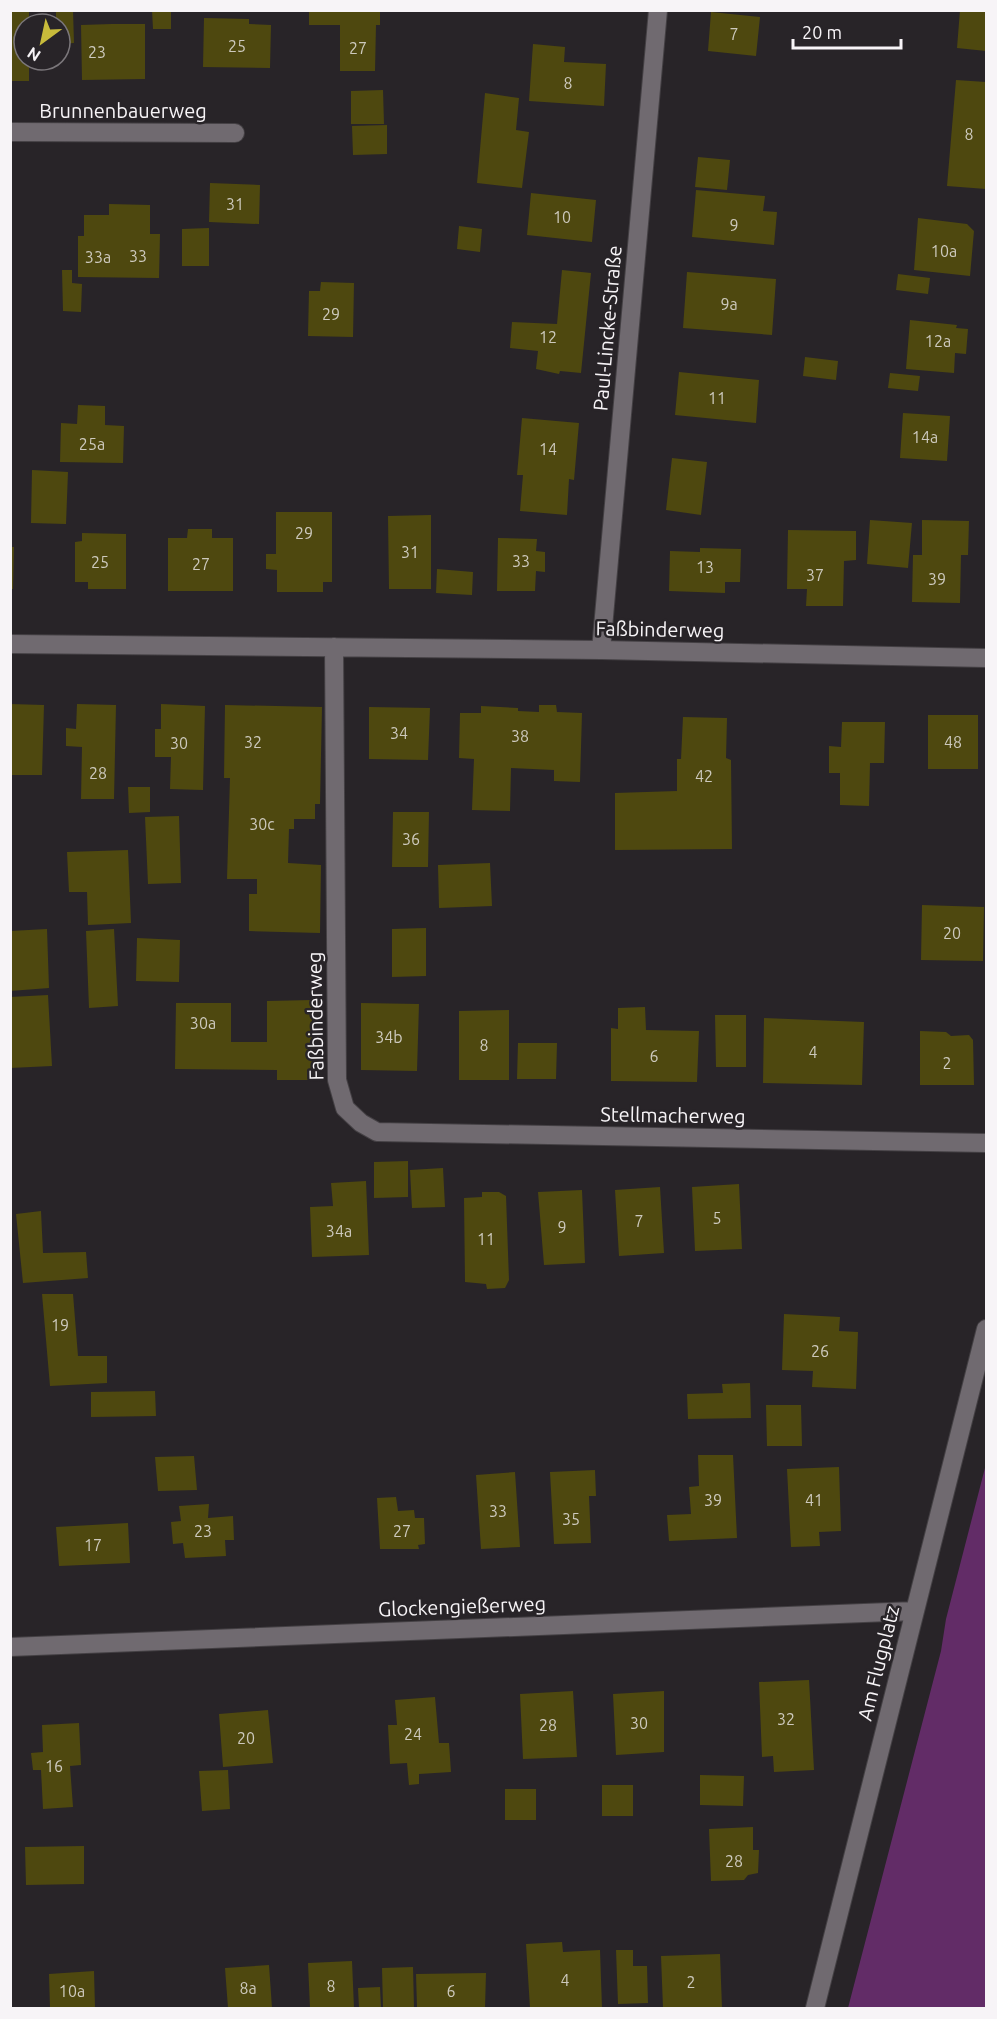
<svg xmlns="http://www.w3.org/2000/svg" width="997" height="2019" font-family="Ubuntu,sans-serif">
<style>
.green{fill:#622c67}
.building{fill:#4e480f}
.lines{fill:none;stroke-linecap:round;stroke-linejoin:round}
.street-casing{stroke:#444044;stroke-width:20}
.street{stroke:#706a70;stroke-width:18}
.labels{text-anchor:middle;dominant-baseline:central;stroke-width:5;stroke-linejoin:round;paint-order:stroke}
.number-label{font-size:16px;fill:#cdc9bd}
.street-label{font-size:20px;fill:#f7f4f7;stroke:#282428}
</style>
<rect width="100%" height="100%" fill="#282428"/>
<path class="green" d="M986 1464V2008H848L941 1651 946 1619Z"/>
<path class="building" d="M56 10H73L74 43 60 44V24H56Z
M152 10H171V29H153Z
M309 10H380V25H376L375 71H340V25H309Z
M960 10H986V51L957 48Z
M10 11H29V24H24V60H29V81H10Z
M711 12 760 17 756 56 708 51Z
M204 18 249 19V24L271 25 270 68 203 67Z
M112 24H145V79L82 80 81 25Z
M533 44 565 47 564 62 606 64 604 106 529 101Z
M956 80 986 82V189L947 186Z
M383 90 384 124H351V91Z
M485 93 519 98 516 130 529 132 522 188 477 183Z
M387 125V154L353 155 352 126Z
M698 157 730 160 727 190 695 187Z
M210 183 260 185 259 224 209 222Z
M696 190 765 196 763 211 777 212 774 245 692 237Z
M531 193 596 200 592 242 527 235Z
M109 204 150 205V234H160L159 278 78 277V236H84V215H109Z
M918 218 967 224 974 231 970 276 914 270Z
M459 226 482 229 480 252 457 249Z
M209 228V266H182V229Z
M62 270H72V283L82 284 81 312 63 311Z
M562 270 591 273 581 373 560 371 559 374 536 369 538 351 510 348 512 322 557 324Z
M687 272 776 279 772 335 683 328Z
M898 274 930 278 928 294 896 290Z
M321 282 354 283 353 337 308 336 309 291H320Z
M910 320 957 325 956 328 968 329 966 354 955 353 954 373 906 369Z
M805 357 838 361 836 380 803 376Z
M679 372 759 380 756 423 675 415Z
M890 373 920 376 918 391 888 388Z
M78 405 105 406V425L124 426 123 463 60 462 61 423 77 424Z
M903 413 950 416 947 461 900 458Z
M522 418 579 423 574 480 569 479 567 515 520 511 523 475H517Z
M672 458 707 462 701 515 666 510Z
M32 470 68 472 66 524 31 523Z
M276 512H332V582H323V592H277V570L266 569V554H276Z
M431 515V589H389L388 516Z
M870 520 912 523 908 568 867 564Z
M922 520 969 521 968 555H961L960 603 912 602 913 555H922Z
M188 529H212V538H233V591H168V538H187Z
M788 530 856 531V560L844 561 843 606H806L807 589H787Z
M82 533 126 534V589H88V582H75V542L82 541Z
M498 538 537 539 536 551 545 552V572L536 571 535 591H497Z
M10 547H14L13 589H10Z
M700 548 741 549 740 582H725V593L669 591 670 551 700 552Z
M437 569 473 572 472 595 436 593Z
M10 704 44 705 42 775H10Z
M77 704 116 705 114 799H81L82 747 66 746V728L76 729Z
M161 704 205 706 203 790 170 789 171 757H155V729H161Z
M225 705 322 707 320 804H315V819H294V829H289L288 863 321 865 320 933 249 931V894H257V879H227L230 778H224Z
M539 705H556L557 712 582 713 580 782 554 781V770L511 768 510 811 472 810 474 759 459 758 460 713H481V706L518 708V711L539 712Z
M369 707 430 708 428 760 369 759Z
M928 715H978V769H928Z
M683 717 727 718 726 758 731 760 732 849 615 850V793L677 791V759H681Z
M842 722H885L884 763H870L869 806 840 805V773H829V746L841 747Z
M128 787H150V812L129 813Z
M393 812H429L428 867H392Z
M179 816 181 883 148 884 145 817Z
M128 850 131 923 88 925 87 892H69L67 852Z
M490 863 492 906 439 908 438 865Z
M922 905 984 907 983 961 921 960Z
M426 928V976L392 977V929Z
M47 929 49 988 10 991V931Z
M114 929 118 1006 89 1008 86 931Z
M137 938 180 940 179 982 136 981Z
M48 995 52 1066 10 1068V997Z
M312 1000V1080H277V1070L175 1069 176 1003H231V1042H267V1001Z
M361 1003 419 1004 417 1071 361 1070Z
M645 1007 646 1030 699 1031 697 1082 611 1081V1028L618 1029V1008Z
M509 1010V1080H459V1011Z
M715 1015H746V1067H716Z
M764 1018 864 1022 862 1085 763 1083Z
M920 1031 946 1032 951 1036 969 1035 973 1040 974 1085H920Z
M518 1043H557L556 1079H517Z
M408 1161V1197L374 1198V1162Z
M443 1168 445 1207 412 1208 410 1170Z
M366 1181 369 1255 312 1257 310 1207 333 1206 331 1183Z
M739 1184 742 1249 695 1251 692 1187Z
M660 1187 664 1253 619 1256 615 1190Z
M582 1190 585 1263 544 1265 538 1192Z
M482 1192H499L506 1196 509 1280 505 1288 487 1289 486 1284 465 1282 464 1198 482 1197Z
M41 1211 43 1253 86 1252 88 1278 23 1283 16 1214Z
M42 1294H73L78 1356H107V1383L50 1386Z
M784 1314 840 1317 839 1331 858 1332 856 1389 812 1387 813 1371 782 1370Z
M750 1383 751 1418 688 1419 687 1394 723 1393 722 1384Z
M155 1391 156 1416 91 1417V1392Z
M766 1405H801L802 1446H767Z
M698 1455H733L737 1538 669 1541 667 1515 691 1514 689 1487 699 1486Z
M194 1456 197 1490 158 1491 155 1457Z
M839 1467 841 1531 819 1532 820 1546 791 1547 787 1469Z
M595 1470 596 1496H589L591 1543 554 1544 550 1472Z
M515 1472 520 1547 481 1549 476 1475Z
M396 1497 398 1511 414 1510 415 1518H424L425 1544 418 1545 419 1549H380L377 1498Z
M209 1504 208 1518 233 1516 234 1540H225L226 1556 185 1558 183 1543 173 1544 171 1522 181 1521 179 1506Z
M128 1523 130 1563 59 1566 56 1527Z
M809 1680 814 1770 774 1772 773 1756 762 1757 759 1682Z
M573 1691 577 1757 523 1759 520 1694Z
M664 1691V1752L616 1755 613 1694Z
M435 1697 439 1743H449L451 1772 419 1774V1784L409 1785 407 1763 390 1764 388 1725H397L395 1700Z
M268 1710 273 1763 223 1767 219 1714Z
M79 1723 81 1765 70 1766 73 1807 43 1809 41 1770H33L31 1753 43 1752 42 1725Z
M228 1770 230 1809 202 1811 199 1771Z
M700 1775 744 1776 743 1806 700 1805Z
M602 1785H633V1816H602Z
M505 1789H536V1820H505Z
M753 1827V1850H759L758 1873 748 1875 744 1880 711 1881 709 1829Z
M84 1846V1884L26 1885 25 1847Z
M562 1942 563 1952 600 1950 602 2008H530L526 1944Z
M616 1950H633V1966H647L648 2003 618 2004Z
M720 1954 722 2008H663L661 1956Z
M352 1961 354 2008H310L308 1963Z
M269 1965 272 2008H228L225 1968Z
M413 1967 414 2008H383L382 1968Z
M94 1971 95 2008H50L49 1974Z
M486 1973 485 2008 417 2007 416 1974Z
M380 1987 381 2008H359L358 1988Z"/>
<g class="lines">
<defs>
<path id="street" d="M10 132 235 133
M10 644 601 650 986 658
M334 647 337 1080 345 1108 361 1123 377 1132 986 1143
M601 650 658 10
M10 1647 915 1611
M815 2008 986 1329"/>
</defs>
<use href="#street" class="street-casing"/>
<use href="#street" class="street"/>
</g>
<g class="labels">
<g class="number-label">
<text x="734" y="34">7</text>
<text x="237" y="46">25</text>
<text x="358" y="48">27</text>
<text x="97" y="52">23</text>
<text x="568" y="83">8</text>
<text x="969" y="134">8</text>
<text x="235" y="204">31</text>
<text x="562" y="217">10</text>
<text x="734" y="225">9</text>
<text x="944" y="251">10a</text>
<text x="138" y="256">33</text>
<text x="98" y="257">33a</text>
<text x="729" y="304">9a</text>
<text x="331" y="314">29</text>
<text x="548" y="337">12</text>
<text x="938" y="341">12a</text>
<text x="717" y="398">11</text>
<text x="925" y="437">14a</text>
<text x="92" y="444">25a</text>
<text x="548" y="449">14</text>
<text x="304" y="533">29</text>
<text x="410" y="552">31</text>
<text x="521" y="561">33</text>
<text x="100" y="562">25</text>
<text x="201" y="564">27</text>
<text x="705" y="567">13</text>
<text x="815" y="575">37</text>
<text x="937" y="579">39</text>
<text x="399" y="733">34</text>
<text x="520" y="736">38</text>
<text x="253" y="742">32</text>
<text x="953" y="742">48</text>
<text x="179" y="743">30</text>
<text x="98" y="773">28</text>
<text x="704" y="776">42</text>
<text x="262" y="824">30c</text>
<text x="411" y="839">36</text>
<text x="952" y="933">20</text>
<text x="203" y="1023">30a</text>
<text x="389" y="1037">34b</text>
<text x="484" y="1045">8</text>
<text x="813" y="1052">4</text>
<text x="654" y="1056">6</text>
<text x="947" y="1063">2</text>
<text x="717" y="1218">5</text>
<text x="639" y="1221">7</text>
<text x="562" y="1227">9</text>
<text x="339" y="1231">34a</text>
<text x="486" y="1239">11</text>
<text x="60" y="1325">19</text>
<text x="820" y="1351">26</text>
<text x="713" y="1500">39</text>
<text x="814" y="1500">41</text>
<text x="498" y="1511">33</text>
<text x="571" y="1519">35</text>
<text x="203" y="1531">23</text>
<text x="402" y="1531">27</text>
<text x="93" y="1545">17</text>
<text x="786" y="1719">32</text>
<text x="639" y="1723">30</text>
<text x="548" y="1725">28</text>
<text x="413" y="1734">24</text>
<text x="246" y="1738">20</text>
<text x="54" y="1766">16</text>
<text x="734" y="1861">28</text>
<text x="565" y="1980">4</text>
<text x="691" y="1982">2</text>
<text x="331" y="1986">8</text>
<text x="248" y="1988">8a</text>
<text x="72" y="1991">10a</text>
<text x="451" y="1991">6</text>
</g>
<g class="street-label">
<text x="123" y="110">Brunnenbauerweg</text>
<text transform="translate(607 328) rotate(-85)">Paul-Lincke-Straße</text>
<text transform="translate(660 629) rotate(1)">Faßbinderweg</text>
<text transform="translate(315 1016) rotate(-91)">Faßbinderweg</text>
<text transform="translate(673 1115) rotate(1)">Stellmacherweg</text>
<text transform="translate(462 1606) rotate(-2)">Glockengießerweg</text>
<text transform="translate(878 1663) rotate(-76)">Am Flugplatz</text>
</g>
</g>
<rect width="997" height="2019" fill="none" stroke="#f7f4f7" stroke-width="24"/>
<g transform="translate(42 42) rotate(213)"><circle r="28" fill="#282428" stroke="#7b777b" stroke-width="1.5"/>
<path d="M0-4.5L10 22L0 15L-10 22Z" fill="#c8bb3b"/>
<text y="-9" font-size="16" font-weight="bold" text-anchor="middle" fill="#f7f4f7">N</text>
</g>
<path d="M793 39v9h108v-9" fill="none" stroke="#f7f4f7" stroke-width="3"/>
<text x="802" y="39" font-size="18" fill="#f7f4f7" stroke="#282428" stroke-width="4.5" paint-order="stroke">20 m</text>
</svg>
